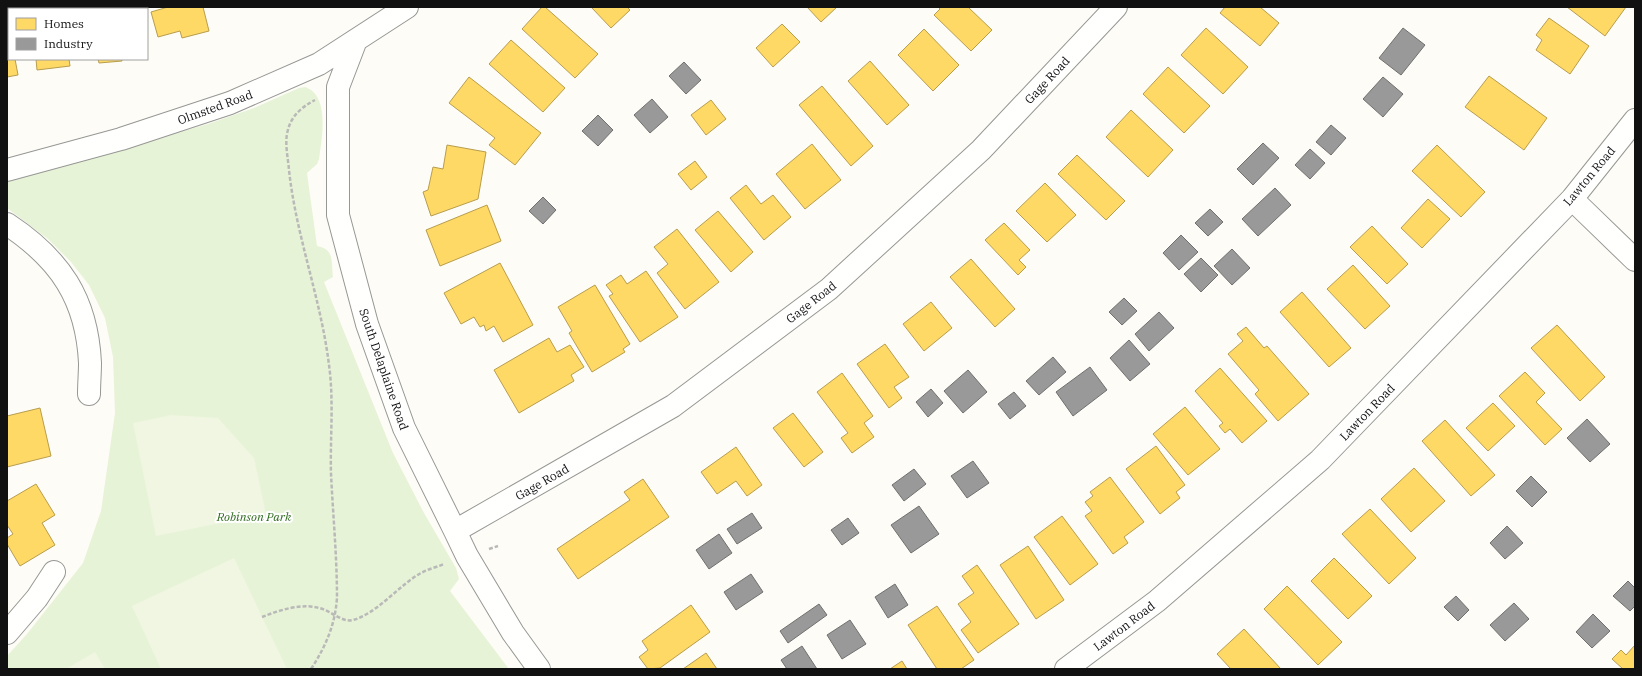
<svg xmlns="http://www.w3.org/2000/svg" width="1642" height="676" font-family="'IBM Plex Serif',serif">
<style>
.green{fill:#e7f3d7}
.pitch{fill:#f0f6e1}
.homes{fill:#ffd966;stroke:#b89d4c}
.industry{fill:#999;stroke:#707070}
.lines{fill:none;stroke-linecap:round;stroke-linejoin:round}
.minor-casing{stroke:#979795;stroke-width:24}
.path{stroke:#b9b9b8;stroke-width:2.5;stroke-dasharray:4 2;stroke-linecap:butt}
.minor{stroke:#fffffe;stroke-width:22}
.labels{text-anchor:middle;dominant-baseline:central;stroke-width:4;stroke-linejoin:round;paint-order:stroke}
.street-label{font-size:12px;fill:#111;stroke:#fff}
.park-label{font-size:12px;font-style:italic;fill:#2f6b1f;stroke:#fff}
</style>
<rect width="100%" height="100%" fill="#fdfcf7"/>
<path class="green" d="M305 87C330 95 322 138 319 159L317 164 307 173 317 246C335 249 331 262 333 277L324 282 393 453 424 513 456 568 459 579 450 591 509 669H7V656L27 634 83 563 101 511 115 413 113 357 105 318 89 285 71 262 48 239 7 208V181L208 124 254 108 299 88Z"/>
<path class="pitch" d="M171 415 218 418 254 458 266 514 156 536 133 423Z
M234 558 287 669H161L132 606Z
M95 652 105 669H66Z"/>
<path class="homes" d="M89 7H123V9H89Z
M168 7H203L209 31 182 38 180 31 158 37 151 12Z
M542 7H545L598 54 575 78 522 29Z
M591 7H627L630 10 611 28Z
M807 7H837L821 22Z
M938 7H968L992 30 971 51 934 15 940 9Z
M1225 7H1260L1279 23 1260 46 1220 13Z
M1567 7H1626L1605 36Z
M1549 18 1589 46 1570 74 1536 50 1542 40 1536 35Z
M7 22H9V59H15L18 75 7 77Z
M782 24 800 42 773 67 756 48Z
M1206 28 1248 67 1223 94 1181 55Z
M924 29 959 65 933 91 898 55Z
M511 40 565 88 543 112 489 64Z
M36 59H69L70 66 37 70Z
M98 59H122V61L99 63Z
M870 61 909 105 887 125 848 81Z
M1168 67 1210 106 1184 133 1143 94Z
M1489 76 1547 118 1524 150 1465 107Z
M469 77 541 133 515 165 489 145 495 138 449 103Z
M822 86 873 146 851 166 799 105Z
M711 100 726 119 706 135 691 115Z
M1131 110 1173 150 1148 177 1106 137Z
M812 144 841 180 805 209 776 174Z
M447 145 486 152 478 199 431 216 423 192 428 190 433 167 443 169Z
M1437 145 1485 192 1461 217 1412 171Z
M1077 155 1125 201 1106 220 1058 174Z
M695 161 707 177 691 190 678 174Z
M1045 183 1076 215 1047 242 1016 211Z
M746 185 761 204 773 195 791 217 764 240 730 198Z
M1428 199 1450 219 1422 248 1401 228Z
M487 205 501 241 440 266 426 230Z
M718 211 753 252 731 272 695 230Z
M1004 223 1030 250 1019 260 1026 267 1018 275 985 240Z
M1372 226 1408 264 1387 284 1350 247Z
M677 229 719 282 685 309 657 273 668 264 654 247Z
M971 259 1015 309 995 327 950 277Z
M500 263 533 325 503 342 494 326 486 331 484 325 480 327 474 317 461 324 444 293Z
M1353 265 1390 306 1365 329 1327 289Z
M646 271 678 317 640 342 609 296 613 294 606 285 621 275 627 284Z
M595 285 630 344 623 349 625 352 592 372 569 333 572 331 558 307Z
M1302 292 1351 348 1329 367 1280 312Z
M931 302 952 328 924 351 903 324Z
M1557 325 1605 377 1580 401 1531 348Z
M1246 327 1264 348 1267 346 1309 394 1278 421 1255 394 1259 390 1228 354 1243 341 1237 334Z
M549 338 557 352 570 345 584 367 571 375 574 381 519 413 494 370Z
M885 344 909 377 894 387 902 398 889 408 857 364Z
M1220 368 1267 421 1242 443 1230 429 1225 433 1219 426 1223 423 1195 391Z
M1525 372 1545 393 1536 402 1562 429 1545 445 1499 396Z
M842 373 873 416 864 423 874 437 852 453 841 438 848 433 817 392Z
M1493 403 1515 426 1488 451 1466 428Z
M1185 407 1220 449 1188 475 1153 434Z
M40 408 51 456 7 467V416Z
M793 413 823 452 804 467 773 428Z
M1445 420 1495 475 1471 496 1422 441Z
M1156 446 1185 485 1176 492 1180 498 1160 514 1126 469Z
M736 447 762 485 747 496 736 481 717 494 701 472Z
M1414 468 1445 501 1411 532 1381 499Z
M1110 477 1144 522 1124 537 1128 543 1113 554 1085 516 1092 511 1085 502 1093 496 1090 492Z
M643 479 669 517 578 579 557 549 630 500 624 492Z
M36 484 55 515 42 523 55 545 20 566 7 544V538L13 534 7 525V501Z
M1370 509 1416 558 1389 584 1342 534Z
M1062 516 1098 564 1070 585 1034 537Z
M1028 546 1064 600 1036 619 1000 565Z
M1334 558 1372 596 1348 619 1311 581Z
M977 565 1019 624 978 653 961 630 971 622 958 604 974 593 962 576Z
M1287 586 1342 642 1318 665 1264 609Z
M691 605 710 632 660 668 648 669 639 657 648 650 642 641Z
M937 606 974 660 961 669H937L908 625Z
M1244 629 1281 669H1231L1217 654Z
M1635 645V669H1623L1612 659 1621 650 1626 655Z
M706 653 717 669H683Z
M902 661 907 669H890Z"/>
<path class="industry" d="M1403 28 1425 45 1401 75 1379 58Z
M684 62 701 80 686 94 669 76Z
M1383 77 1403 94 1383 117 1363 99Z
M652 99 668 117 650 133 634 115Z
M598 115 613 130 598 146 582 131Z
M1331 125 1346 138 1331 155 1316 142Z
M1263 143 1279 158 1253 185 1237 169Z
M1310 149 1325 163 1310 179 1295 165Z
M1275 188 1291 205 1258 236 1242 219Z
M543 197 556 210 543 224 529 211Z
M1210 209 1223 222 1208 236 1195 223Z
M1181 235 1198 252 1179 270 1163 253Z
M1232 249 1250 268 1232 285 1214 266Z
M1201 258 1218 275 1201 292 1184 274Z
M1124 298 1137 311 1122 325 1109 312Z
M1159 312 1174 328 1149 351 1135 334Z
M1129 340 1150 364 1130 381 1110 358Z
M1053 357 1066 372 1039 395 1026 381Z
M1090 367 1107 390 1073 416 1056 392Z
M968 370 987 392 963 413 944 391Z
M931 389 943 403 928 417 916 402Z
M1014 392 1026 406 1010 419 998 404Z
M1587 419 1610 444 1590 462 1567 438Z
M973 461 989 483 967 498 951 476Z
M914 469 926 484 904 501 892 485Z
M1531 476 1547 492 1532 507 1516 491Z
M919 506 939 534 911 553 891 525Z
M752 513 762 528 737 544 727 529Z
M848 518 859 533 842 545 831 530Z
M1507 526 1523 543 1505 559 1490 543Z
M719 534 732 553 709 569 696 550Z
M751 574 763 592 736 610 724 592Z
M1628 581 1635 588V606L1630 611 1613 596Z
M895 584 908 605 888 618 875 597Z
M1456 596 1469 610 1458 621 1444 607Z
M1514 603 1529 619 1505 641 1490 625Z
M819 604 827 615 788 643 780 631Z
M1593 614 1610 631 1592 648 1576 632Z
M850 620 866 644 842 659 827 635Z
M802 646 817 669H787L781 660Z"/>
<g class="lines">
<defs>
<path id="minor" d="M356 40 338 87V215L367 324 404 428 455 531 467 556 513 633 539 669
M7 170 121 139 230 103 319 64 407 7
M1572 199 1635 260
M7 224C60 259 87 299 90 363 90 373 89 384 89 394
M455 531 673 406 829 289 981 150 1116 7
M7 633 37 598 54 572
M1066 669 1157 601 1320 460 1572 199 1635 120"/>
</defs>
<use href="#minor" class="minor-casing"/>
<path class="path" d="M489 549 498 546
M262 617C280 610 301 603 319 608 330 610 342 623 353 620 378 613 399 585 421 573 428 569 437 567 444 564
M311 669C326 646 335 625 337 598 337 557 333 515 331 474 330 438 334 401 329 365 321 299 296 236 289 170 288 158 285 145 287 134 290 117 300 108 315 100"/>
<use href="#minor" class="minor"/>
</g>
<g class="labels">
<g class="street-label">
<text transform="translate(1047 80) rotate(-47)">Gage Road</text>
<text transform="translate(215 107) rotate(-20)">Olmsted Road</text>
<text transform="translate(1589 176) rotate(-50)">Lawton Road</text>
<text transform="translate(811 302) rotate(-38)">Gage Road</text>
<text transform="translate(384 369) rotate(71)">South Delaplaine Road</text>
<text transform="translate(1367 412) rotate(-46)">Lawton Road</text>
<text transform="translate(542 482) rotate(-30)">Gage Road</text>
<text transform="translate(1124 626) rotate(-37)">Lawton Road</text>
</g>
<g class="park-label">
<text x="254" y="516">Robinson Park</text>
</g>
</g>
<rect width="1642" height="676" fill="none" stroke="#111111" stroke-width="16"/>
<rect x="8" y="8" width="140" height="52" fill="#ffffff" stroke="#a0a0a0"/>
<rect x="16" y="18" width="20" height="12" fill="#ffd966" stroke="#a0a0a0"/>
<text x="44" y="28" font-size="12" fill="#111111">Homes</text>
<rect x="16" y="38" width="20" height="12" fill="#999999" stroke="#a0a0a0"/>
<text x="44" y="48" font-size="12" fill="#111111">Industry</text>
</svg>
